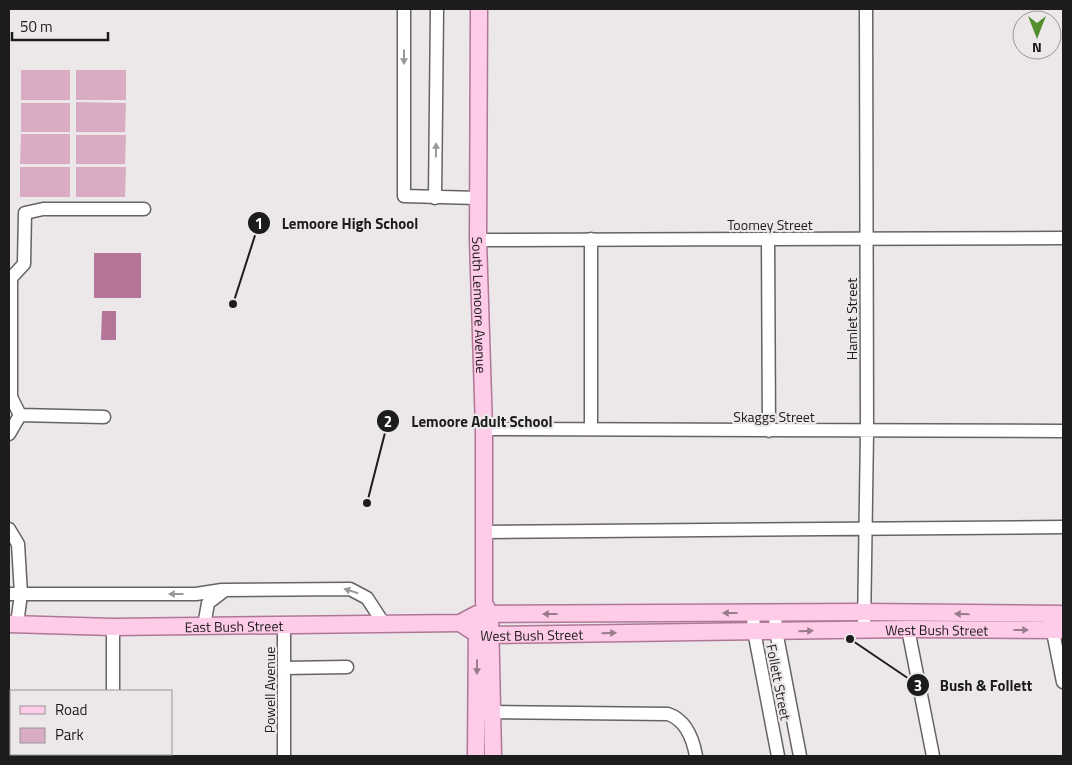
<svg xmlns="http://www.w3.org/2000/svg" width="1072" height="765" font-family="'Titillium Web',sans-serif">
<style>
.green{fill:#d9acc4}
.water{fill:#b47598}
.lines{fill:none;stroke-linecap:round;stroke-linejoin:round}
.minor-casing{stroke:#666364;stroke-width:15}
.major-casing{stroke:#af7796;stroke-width:19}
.minor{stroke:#fff;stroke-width:12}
.major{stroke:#fecbe8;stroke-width:16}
.oneway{fill:#999}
.oneway2{fill:#997c8c}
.labels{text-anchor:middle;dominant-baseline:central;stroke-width:4.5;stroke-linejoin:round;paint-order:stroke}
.street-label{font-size:14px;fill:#1d1c1c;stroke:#ece8ea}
.leader{fill:none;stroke:#1d1c1c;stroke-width:2}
.callout-dot{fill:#1d1c1c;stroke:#ece8ea;stroke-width:2}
.mark-label{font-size:15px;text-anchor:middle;font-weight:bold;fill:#fff}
.callout-label{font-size:15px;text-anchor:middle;font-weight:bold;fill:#1d1c1c;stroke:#ece8ea;stroke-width:4.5;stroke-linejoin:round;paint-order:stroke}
</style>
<rect width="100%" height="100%" fill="#ece8ea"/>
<path class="green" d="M21 70H70V100H21Z
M76 70H126V100H76Z
M76 102 126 103 125 132H76Z
M21 103H70V132H21Z
M21 134H70V164H20Z
M76 135H126L125 164H76Z
M20 167H70V197H20Z
M76 167H126L125 197H76Z"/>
<path class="water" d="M94 253H141V298H94Z
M102 311H116V340H101Z"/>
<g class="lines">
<defs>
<path id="minor" d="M404 9V196L478 198
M435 198 437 9
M768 239 769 431
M478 240 1063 238
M20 415 11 397V278L24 264 25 213 43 209H144
M484 429 1063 431
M591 429V239
M9 434 20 415 104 417
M9 529 18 544 21 594 17 624
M484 532 1063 527
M9 594H196L222 590
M753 613 754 631 778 756
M775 613 776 631 800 756
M1051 622 1063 682
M284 625V756
M204 626 208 603 225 590 350 589 367 598 384 624
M908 629 933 756
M864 630 867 432 866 9
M284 668 347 667
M113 691V627
M484 712 668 714C686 720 693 739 696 756
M113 756V754"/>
<g id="major">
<path id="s1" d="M479 9 478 240 484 429V603L490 614 493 756"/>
<path id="s2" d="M460 623 477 634 490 635 908 629 1063 630"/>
<path id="s3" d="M9 624 113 627 460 623 477 614 863 612 1063 614"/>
<path d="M476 756 477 623"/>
</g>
</defs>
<use href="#minor" class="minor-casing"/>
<use href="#major" class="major-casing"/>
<use href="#minor" class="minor"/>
<use href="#major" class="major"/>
</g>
<defs><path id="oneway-solid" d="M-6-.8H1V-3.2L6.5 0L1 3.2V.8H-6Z" transform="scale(1.25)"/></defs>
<g class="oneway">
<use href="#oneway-solid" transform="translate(404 57) rotate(90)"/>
<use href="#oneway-solid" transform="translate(436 150) rotate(-89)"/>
<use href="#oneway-solid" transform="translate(351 591) rotate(-163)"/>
<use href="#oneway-solid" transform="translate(176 594) rotate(180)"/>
</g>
<g class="oneway2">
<use href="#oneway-solid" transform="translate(730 613) rotate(180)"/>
<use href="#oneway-solid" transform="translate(550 614) rotate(180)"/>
<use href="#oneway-solid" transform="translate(962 614) rotate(-179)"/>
<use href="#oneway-solid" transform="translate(1021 630)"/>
<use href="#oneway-solid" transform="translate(806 631) rotate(-1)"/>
<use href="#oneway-solid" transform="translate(609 633) rotate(-1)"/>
<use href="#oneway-solid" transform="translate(477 667) rotate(90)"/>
</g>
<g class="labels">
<g class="street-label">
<text x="770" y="224">Toomey Street</text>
<text stroke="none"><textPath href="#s1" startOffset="296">South Lemoore Avenue</textPath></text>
<text transform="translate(851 319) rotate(-90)">Hamlet Street</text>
<text x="774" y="416">Skaggs Street</text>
<text stroke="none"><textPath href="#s3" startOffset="225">East Bush Street</textPath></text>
<text stroke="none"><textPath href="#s2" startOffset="480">West Bush Street</textPath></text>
<text stroke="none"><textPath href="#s2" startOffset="75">West Bush Street</textPath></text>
<text transform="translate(779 682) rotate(79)">Follett Street</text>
<text transform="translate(269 690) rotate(-90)">Powell Avenue</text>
</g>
</g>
<path class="leader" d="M233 304L259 223M367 503L388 421M850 639L918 685"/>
<g class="callout-dot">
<circle cx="233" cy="304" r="5"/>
<circle cx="367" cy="503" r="5"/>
<circle cx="850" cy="639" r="5"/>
<circle cx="259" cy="223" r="12"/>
<circle cx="388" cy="421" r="12"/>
<circle cx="918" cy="685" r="12"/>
</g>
<g class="mark-label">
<text x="259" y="229">1</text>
<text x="388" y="427">2</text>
<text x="918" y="691">3</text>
</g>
<g class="callout-label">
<text x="350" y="229">Lemoore High School</text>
<text x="482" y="427">Lemoore Adult School</text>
<text x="986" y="691">Bush &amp; Follett</text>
</g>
<rect width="1072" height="765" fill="none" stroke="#1d1c1c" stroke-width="20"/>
<rect x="10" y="690" width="162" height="65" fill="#ece8ea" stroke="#999698"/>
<rect x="20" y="706" width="25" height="8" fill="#fecbe8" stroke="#999698"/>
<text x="55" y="715" font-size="15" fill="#1d1c1c">Road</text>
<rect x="20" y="728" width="25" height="15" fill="#d9acc4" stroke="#999698"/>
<text x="55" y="740" font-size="15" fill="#1d1c1c">Park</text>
<g transform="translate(1037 35) rotate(180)"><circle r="24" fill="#ece8ea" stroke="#999698"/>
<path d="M0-4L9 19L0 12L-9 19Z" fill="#528e2d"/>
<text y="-8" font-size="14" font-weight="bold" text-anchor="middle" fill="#1d1c1c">N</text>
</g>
<path d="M12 32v8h96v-8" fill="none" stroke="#1d1c1c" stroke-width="2.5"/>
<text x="20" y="32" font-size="15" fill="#1d1c1c" stroke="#ece8ea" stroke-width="4" paint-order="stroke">50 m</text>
</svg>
